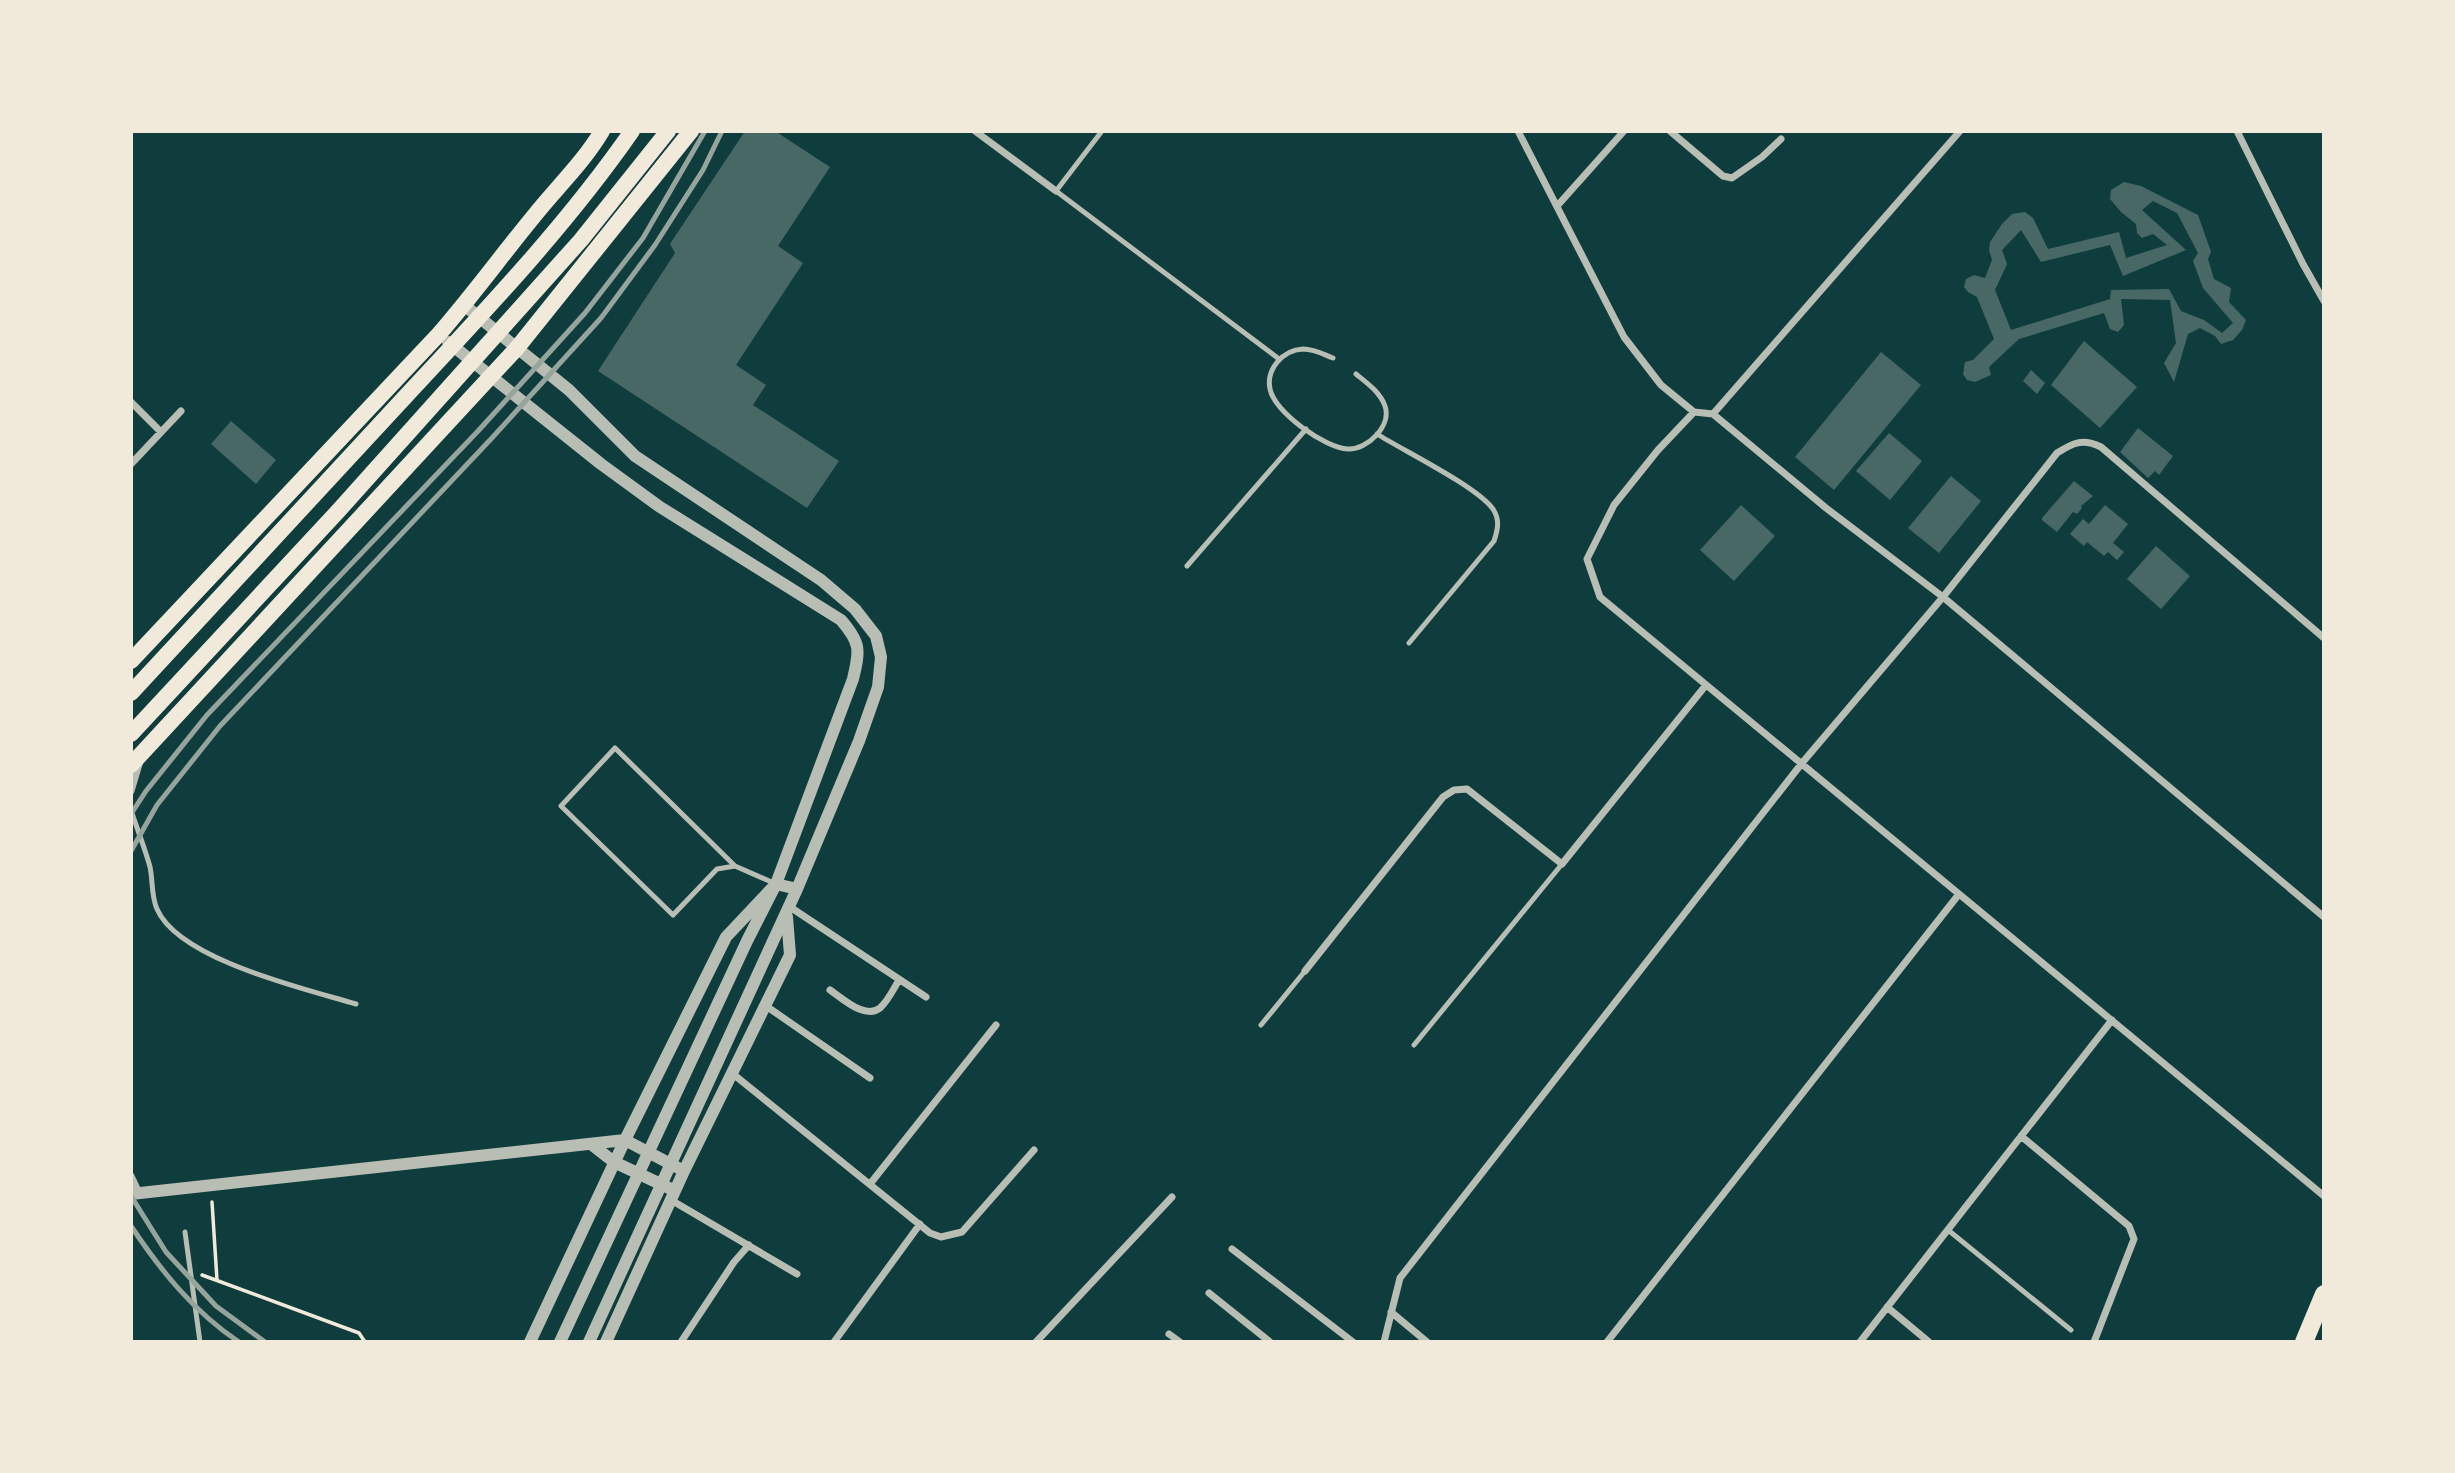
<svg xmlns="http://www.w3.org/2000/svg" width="2455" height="1473" font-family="'Work Sans',sans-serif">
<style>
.building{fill:#486865;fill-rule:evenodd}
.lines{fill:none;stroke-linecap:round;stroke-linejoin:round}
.path{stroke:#f1e9da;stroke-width:3.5}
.service{stroke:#b8beb3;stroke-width:5}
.minor{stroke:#b8beb3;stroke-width:7}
.tertiary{stroke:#b8beb3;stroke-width:12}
.primary{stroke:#f1e9da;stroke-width:16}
.trunk{stroke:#f1e9da;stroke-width:18}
.rail{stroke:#97a49c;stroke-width:5}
</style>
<rect width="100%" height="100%" fill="#0f3d3e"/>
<path class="building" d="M745 131H775L830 167 778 246 803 263 736 365 766 385 753 405 839 461 807 508 598 371 675 253 670 244Z
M2124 182 2141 186 2198 215 2211 252 2208 259 2214 279 2231 288 2229 302 2246 320 2242 330 2233 340 2221 344 2215 336 2200 328 2188 334 2174 382 2164 363 2176 343 2170 300 2121 299 2124 325 2118 332 2110 329 2104 313 2019 339 1989 367 1991 375 1975 382 1967 380 1963 374 1965 362 1973 360 1994 339 1977 297 1968 292 1964 287 1966 279 1974 275 1985 278 1992 260 1989 250 1990 242 2002 224 2012 214 2025 212 2033 218 2048 249 2119 232 2126 258 2167 245 2153 234 2142 238 2137 233 2136 224 2121 212 2110 199 2111 190ZM2153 201 2177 213 2198 253 2193 261 2203 288 2233 323 2222 333 2204 320 2181 311 2169 289 2111 290 2110 299 2011 330 1995 290 2007 264 2002 250 2021 230 2041 262 2110 245 2123 276 2186 250 2142 210Z
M2084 341 2137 387 2100 428 2051 385Z
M1881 352 1921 385 1834 490 1795 457Z
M2031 370 2045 383 2037 394 2023 381Z
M231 421 276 460 256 484 211 444Z
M2138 428 2173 456 2159 475 2155 471 2148 478 2120 452Z
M1889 433 1922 461 1890 500 1856 471Z
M1951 476 1981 501 1939 553 1908 528Z
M2074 481 2093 496 2081 506 2082 508 2077 514 2073 512 2057 532 2042 520V518Z
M1741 505 1775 536 1734 581 1700 550Z
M2105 505 2128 524 2113 543 2124 552 2117 560 2108 552 2104 556 2087 542 2084 546 2070 534 2083 519 2089 524Z
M2156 546 2190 576 2161 609 2127 579Z"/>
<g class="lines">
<path class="path" d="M212 1202 217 1280
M202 1275 359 1333 365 1342"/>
<path class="service" d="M1102 131 1056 191 1279 359
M1333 358C1323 354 1314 349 1303 349 1282 350 1266 370 1270 389 1274 412 1325 448 1348 449 1367 450 1392 426 1385 406 1380 392 1367 383 1356 374
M1377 434C1404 451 1476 486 1493 509 1500 520 1498 529 1494 541L1409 643
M1187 566 1306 429
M131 810C137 829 145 848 150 867 153 880 151 896 157 909 179 960 306 989 356 1004
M735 866 717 869 673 915 561 806 615 748 735 866 776 884
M1261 1025 1305 971
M1414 1045 1562 864
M1948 1230 2071 1330
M185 1232 200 1342"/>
<path class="minor" d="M975 131 1056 191
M1518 131 1624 337 1661 385 1694 412 1713 414 1826 508 1943 597 2324 917
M1670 131 1723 176 1732 178 1762 157 1781 139
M2237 131 2303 264 2324 301
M1558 205 1624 131
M131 402 161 432
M1694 412 1658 450 1614 505 1587 559 1600 597 2324 1196
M1713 414 1960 131
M131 464 181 411
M131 791 140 761
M790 907 926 997
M1305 971 1443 797 1454 790 1467 789 1562 864 1706 685
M830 990C842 998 865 1020 880 1008 888 1001 894 988 899 980
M766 1006 870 1078
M733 1074 930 1233 941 1237 962 1232 1034 1150
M2021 1136 2129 1226 2134 1239 2094 1342
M131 1176 139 1193
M870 1184 996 1025
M671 1200 797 1274
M1232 1249 1353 1342
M1209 1293 1270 1342
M1887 1307 1929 1342
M1391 1312 1427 1342
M1169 1334 1180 1342
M681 1342 734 1262 749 1245
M834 1342 920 1224
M1036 1342 1172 1197
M1384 1342 1400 1278 1802 763 1943 597 2057 453C2073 443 2082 438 2101 447L2324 638
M1607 1342 1959 894
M1860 1342 2112 1020"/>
<path class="tertiary" d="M464 305 569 390 635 456 821 580 855 609 876 636 881 657 878 687 859 741 797 889 589 1342
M448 342 601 464 660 507 841 620C861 643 860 650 853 679L776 884 747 941 560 1342
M591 1144 614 1162 669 1188
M131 1194 625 1140 684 1171
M530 1342 625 1140 726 937 776 884 797 889
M606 1342 684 1171 790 955 787 917"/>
<path class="primary" d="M131 661 439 334C472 296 502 255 534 216 557 187 583 163 602 131
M131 693C222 594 314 496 405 397 484 312 566 226 632 131
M131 734 340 509 581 240 668 131
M131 765 517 348 691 131"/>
<path class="trunk" d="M2304 1342 2324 1294"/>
<path class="rail" d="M131 814 146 791 207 715 479 430 585 313 643 238 705 131
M131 851 157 805 220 726 491 439 601 318 655 245 703 170 722 131
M131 1196 166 1252 216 1306 265 1342
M131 1226C161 1271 194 1312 239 1342"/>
</g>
<rect width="2455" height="1473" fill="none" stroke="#f1e9da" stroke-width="266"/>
</svg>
